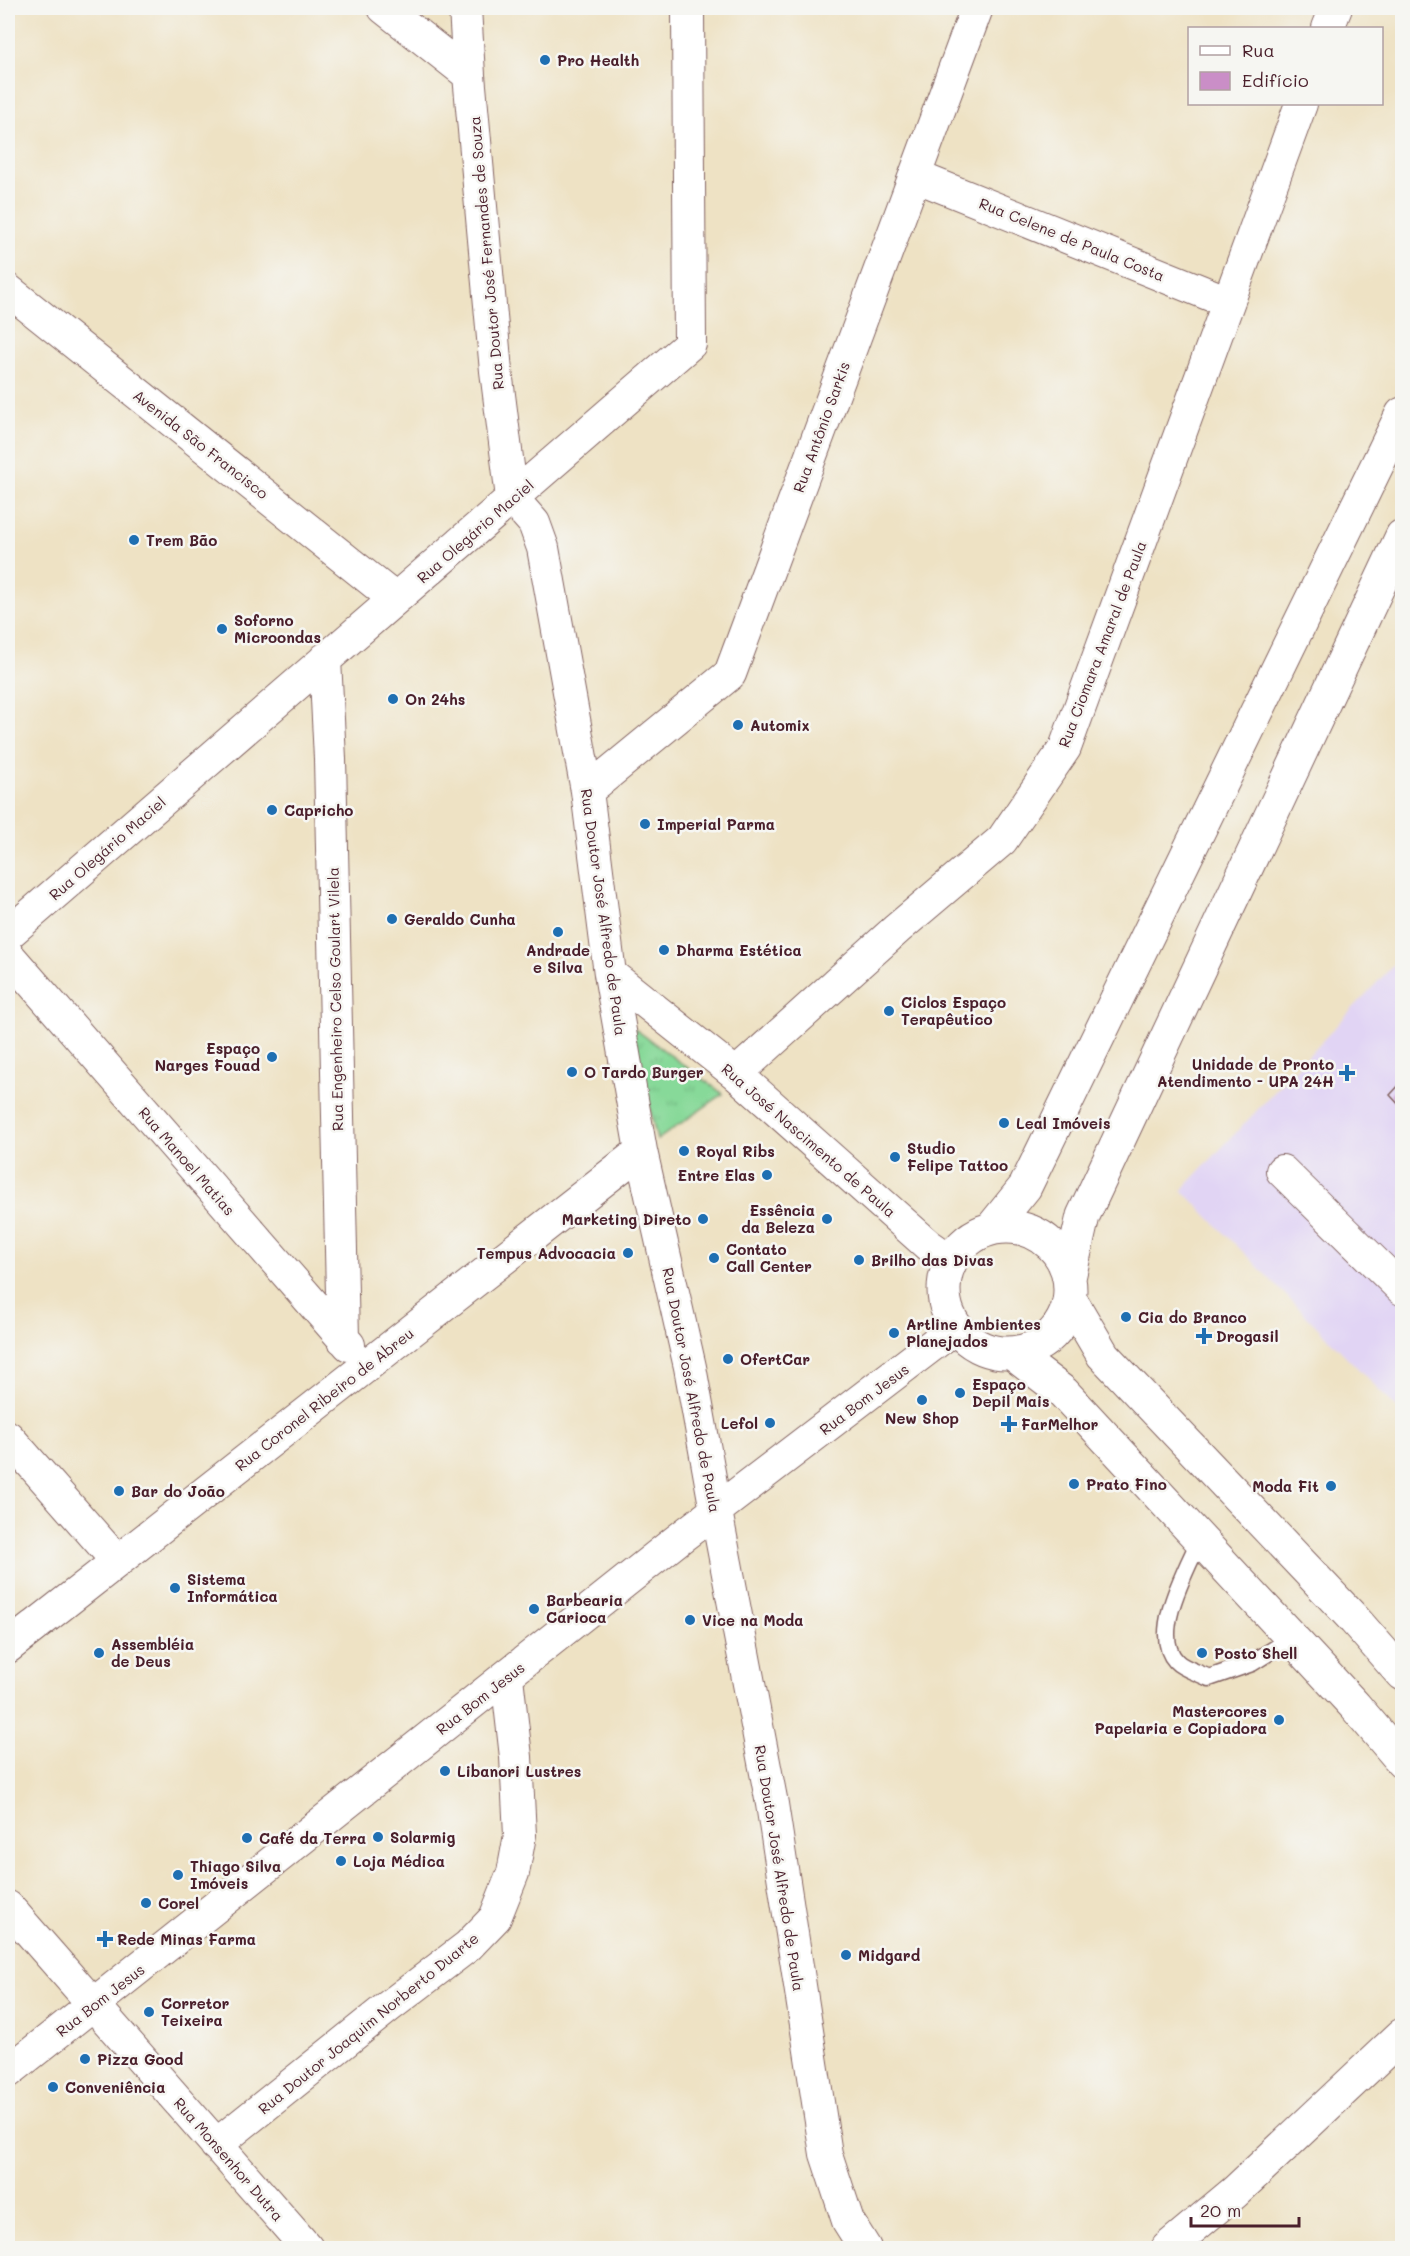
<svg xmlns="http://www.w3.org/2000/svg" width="1410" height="2256" font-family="Mali,sans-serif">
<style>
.built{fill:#e1d4f4}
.park{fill:url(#park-tufts);stroke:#687c62;stroke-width:1.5}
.building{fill:#ca8ec7}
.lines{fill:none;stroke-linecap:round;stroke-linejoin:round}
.service-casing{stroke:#836361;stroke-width:19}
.minor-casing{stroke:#836361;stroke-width:34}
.tertiary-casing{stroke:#836361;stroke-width:35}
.service{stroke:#fff;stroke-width:16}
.minor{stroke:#fff;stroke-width:32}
.tertiary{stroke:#fff;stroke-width:33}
.poi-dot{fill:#1f6fb2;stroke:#f6f6f2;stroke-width:2}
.labels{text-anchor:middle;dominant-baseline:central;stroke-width:5;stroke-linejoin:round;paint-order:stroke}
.poi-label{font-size:15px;font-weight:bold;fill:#4a1f2b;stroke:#f6f6f2;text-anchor:start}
.street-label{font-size:15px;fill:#4a1f2b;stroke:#f6f6f2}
</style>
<defs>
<pattern id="park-tufts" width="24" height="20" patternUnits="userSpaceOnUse" patternTransform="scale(1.5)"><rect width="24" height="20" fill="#87d999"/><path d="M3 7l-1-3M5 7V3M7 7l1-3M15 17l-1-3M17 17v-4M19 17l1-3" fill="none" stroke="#76ba84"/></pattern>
</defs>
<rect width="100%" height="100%" fill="#f6f6f2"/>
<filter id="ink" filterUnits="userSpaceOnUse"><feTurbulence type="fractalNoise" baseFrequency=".0167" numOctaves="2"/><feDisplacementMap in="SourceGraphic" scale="12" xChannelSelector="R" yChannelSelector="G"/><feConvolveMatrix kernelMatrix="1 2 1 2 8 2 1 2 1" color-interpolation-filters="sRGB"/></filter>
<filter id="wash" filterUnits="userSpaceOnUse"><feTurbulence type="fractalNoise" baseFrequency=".008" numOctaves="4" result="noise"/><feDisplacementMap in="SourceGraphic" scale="24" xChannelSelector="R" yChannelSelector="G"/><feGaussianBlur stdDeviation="1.35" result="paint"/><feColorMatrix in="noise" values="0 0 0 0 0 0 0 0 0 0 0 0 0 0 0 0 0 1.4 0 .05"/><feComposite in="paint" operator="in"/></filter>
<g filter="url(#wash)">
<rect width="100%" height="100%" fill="#eee2c4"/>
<path class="built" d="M1402 956V1413L1182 1190Z"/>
<path class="park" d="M631 1026 723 1094 657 1140Z"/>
<g id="blocks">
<path class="building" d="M1402 1082V1108L1390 1095Z"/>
</g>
</g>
<g filter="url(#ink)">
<use href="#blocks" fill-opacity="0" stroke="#836361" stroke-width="1.5"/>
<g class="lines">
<defs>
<path id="service" d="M1200 1539C1187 1569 1150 1633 1176 1661 1183 1669 1200 1673 1209 1678L1252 1663 1292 1638"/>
<path id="minor" d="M384 8 469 75
M465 8 469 75 496 371 512 498 534 523 543 548 587 791 610 974 641 1151 690 1367 716 1511 772 1804 826 2154 848 2221 865 2248
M1328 28 1336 8
M915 176 1228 302
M8 290 395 599
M325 659 330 759 343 1339
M587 791 730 674 977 8
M8 934 690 344 688 12
M8 955 349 1345
M610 974 736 1074 928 1245 951 1261
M736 1074 897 929 1002 840 1065 748 1301 104
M1282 1171 1402 1289
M8 1437 117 1561
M8 1647 641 1151
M8 1907 307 2248
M8 2072 676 1541 956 1327
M216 2145 388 2007 468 1946 495 1918 513 1873 520 1835 516 1757 507 1677"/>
<path id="tertiary" d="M944 1290a63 63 0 1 1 126 0a63 63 0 1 1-126 0Z
M991 1229 1025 1187 1402 414
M1069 1278 1083 1216 1402 536
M1070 1299 1103 1355 1352 1617 1402 1674
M1012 1353 1063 1392 1355 1706 1402 1761
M1168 2248 1235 2192 1402 2035"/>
</defs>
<use href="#service" class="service-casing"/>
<use href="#minor" class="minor-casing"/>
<use href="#tertiary" class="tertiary-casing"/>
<use href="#service" class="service"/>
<use href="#minor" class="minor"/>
<use href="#tertiary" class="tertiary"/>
</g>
</g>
<g class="poi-dot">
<circle cx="545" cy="60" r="6"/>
<circle cx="134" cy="540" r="6"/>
<circle cx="222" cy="629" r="6"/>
<circle cx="393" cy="699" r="6"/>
<circle cx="738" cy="725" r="6"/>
<circle cx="272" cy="810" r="6"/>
<circle cx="645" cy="824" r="6"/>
<circle cx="392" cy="919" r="6"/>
<circle cx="558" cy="932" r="6"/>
<circle cx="664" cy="950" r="6"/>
<circle cx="889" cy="1011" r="6"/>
<circle cx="272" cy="1057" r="6"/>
<circle cx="572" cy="1072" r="6"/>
<path d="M1344 1064h6v6h6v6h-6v6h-6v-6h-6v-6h6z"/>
<circle cx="1004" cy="1123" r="6"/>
<circle cx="684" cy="1151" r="6"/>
<circle cx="895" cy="1157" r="6"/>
<circle cx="767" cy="1175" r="6"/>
<circle cx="703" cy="1219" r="6"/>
<circle cx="827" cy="1219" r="6"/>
<circle cx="628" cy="1253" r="6"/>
<circle cx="714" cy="1258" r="6"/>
<circle cx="859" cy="1260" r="6"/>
<circle cx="1126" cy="1317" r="6"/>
<circle cx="894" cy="1333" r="6"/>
<path d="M1201 1327h6v6h6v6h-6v6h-6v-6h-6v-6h6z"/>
<circle cx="728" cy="1359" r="6"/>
<circle cx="960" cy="1393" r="6"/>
<circle cx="922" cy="1400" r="6"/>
<circle cx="770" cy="1423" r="6"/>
<path d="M1006 1415h6v6h6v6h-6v6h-6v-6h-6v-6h6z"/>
<circle cx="1074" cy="1484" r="6"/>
<circle cx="1331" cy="1486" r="6"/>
<circle cx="119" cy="1491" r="6"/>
<circle cx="175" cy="1588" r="6"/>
<circle cx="534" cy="1609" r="6"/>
<circle cx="690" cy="1620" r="6"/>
<circle cx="99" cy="1653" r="6"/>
<circle cx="1202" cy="1653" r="6"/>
<circle cx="1279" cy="1720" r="6"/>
<circle cx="445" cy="1771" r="6"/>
<circle cx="378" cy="1837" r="6"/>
<circle cx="247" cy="1838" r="6"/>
<circle cx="341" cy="1861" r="6"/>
<circle cx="178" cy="1875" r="6"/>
<circle cx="146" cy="1903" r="6"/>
<path d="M102 1930h6v6h6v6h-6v6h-6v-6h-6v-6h6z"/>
<circle cx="846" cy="1955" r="6"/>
<circle cx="149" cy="2012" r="6"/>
<circle cx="85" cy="2059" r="6"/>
<circle cx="53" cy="2087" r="6"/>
</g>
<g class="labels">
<g class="poi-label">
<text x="557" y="60">Pro Health</text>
<text x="146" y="540">Trem Bão</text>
<text x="234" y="620">Soforno<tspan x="234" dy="17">Microondas</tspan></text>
<text x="405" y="699">On 24hs</text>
<text x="750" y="725">Automix</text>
<text x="284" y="810">Capricho</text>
<text x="657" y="824">Imperial Parma</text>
<text x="404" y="919">Geraldo Cunha</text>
<text x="558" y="950" text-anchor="middle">Andrade<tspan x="558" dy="17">e Silva</tspan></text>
<text x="676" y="950">Dharma Estética</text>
<text x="901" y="1002">Ciclos Espaço<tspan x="901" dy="17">Terapêutico</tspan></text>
<text x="260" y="1048" text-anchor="end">Espaço<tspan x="260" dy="17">Narges Fouad</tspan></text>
<text x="1334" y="1064" text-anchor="end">Unidade de Pronto<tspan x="1334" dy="17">Atendimento - UPA 24H</tspan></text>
<text x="584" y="1072">O Tardo Burger</text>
<text x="1016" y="1123">Leal Imóveis</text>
<text x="907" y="1148">Studio<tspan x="907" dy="17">Felipe Tattoo</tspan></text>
<text x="696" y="1151">Royal Ribs</text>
<text x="755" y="1175" text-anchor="end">Entre Elas</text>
<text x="815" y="1210" text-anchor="end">Essência<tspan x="815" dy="17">da Beleza</tspan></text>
<text x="691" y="1219" text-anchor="end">Marketing Direto</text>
<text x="726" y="1249">Contato<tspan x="726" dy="17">Call Center</tspan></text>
<text x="616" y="1253" text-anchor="end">Tempus Advocacia</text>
<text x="871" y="1260">Brilho das Divas</text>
<text x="1138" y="1317">Cia do Branco</text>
<text x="906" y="1324">Artline Ambientes<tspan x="906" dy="17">Planejados</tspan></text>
<text x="1216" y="1336">Drogasil</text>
<text x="740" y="1359">OfertCar</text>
<text x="972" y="1384">Espaço<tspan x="972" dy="17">Depil Mais</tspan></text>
<text x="922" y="1418" text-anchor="middle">New Shop</text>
<text x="758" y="1423" text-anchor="end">Lefol</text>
<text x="1021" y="1424">FarMelhor</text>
<text x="1086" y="1484">Prato Fino</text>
<text x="1319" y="1486" text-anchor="end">Moda Fit</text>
<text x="131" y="1491">Bar do João</text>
<text x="187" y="1579">Sistema<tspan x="187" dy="17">Informática</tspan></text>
<text x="546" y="1600">Barbearia<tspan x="546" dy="17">Carioca</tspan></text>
<text x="702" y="1620">Vice na Moda</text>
<text x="111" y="1644">Assembléia<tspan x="111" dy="17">de Deus</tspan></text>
<text x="1214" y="1653">Posto Shell</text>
<text x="1267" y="1711" text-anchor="end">Mastercores<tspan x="1267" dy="17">Papelaria e Copiadora</tspan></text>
<text x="457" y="1771">Libanori Lustres</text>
<text x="390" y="1837">Solarmig</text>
<text x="259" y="1838">Café da Terra</text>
<text x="353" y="1861">Loja Médica</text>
<text x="190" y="1866">Thiago Silva<tspan x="190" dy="17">Imóveis</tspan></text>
<text x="158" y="1903">Corel</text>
<text x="117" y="1939">Rede Minas Farma</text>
<text x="858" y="1955">Midgard</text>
<text x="161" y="2003">Corretor<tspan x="161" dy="17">Teixeira</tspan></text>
<text x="97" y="2059">Pizza Good</text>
<text x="65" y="2087">Conveniência</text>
</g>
<g class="street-label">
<text transform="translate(1072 239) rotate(22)">Rua Celene de Paula Costa</text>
<text transform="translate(486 253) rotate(-95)">Rua Doutor José Fernandes de Souza</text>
<text transform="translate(821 427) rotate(-70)">Rua Antônio Sarkis</text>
<text transform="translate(201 444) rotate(38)">Avenida São Francisco</text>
<text transform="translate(475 531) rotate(-41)">Rua Olegário Maciel</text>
<text transform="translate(1102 644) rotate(-69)">Rua Ciomara Amaral de Paula</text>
<text transform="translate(107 848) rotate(-41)">Rua Olegário Maciel</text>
<text transform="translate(604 912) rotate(82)">Rua Doutor José Alfredo de Paula</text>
<text transform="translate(335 999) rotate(-91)">Rua Engenheiro Celso Goulart Vilela</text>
<text transform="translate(809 1140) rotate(41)">Rua José Nascimento de Paula</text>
<text transform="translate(187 1161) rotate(49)">Rua Manoel Matias</text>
<text transform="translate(692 1390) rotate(79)">Rua Doutor José Alfredo de Paula</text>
<text transform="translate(324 1399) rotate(-38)">Rua Coronel Ribeiro de Abreu</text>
<text transform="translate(864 1399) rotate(-37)">Rua Bom Jesus</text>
<text transform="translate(480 1698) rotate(-38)">Rua Bom Jesus</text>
<text transform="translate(780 1868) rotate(81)">Rua Doutor José Alfredo de Paula</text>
<text transform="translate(100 2000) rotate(-38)">Rua Bom Jesus</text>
<text transform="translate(368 2023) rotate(-39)">Rua Doutor Joaquim Norberto Duarte</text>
<text transform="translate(229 2159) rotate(49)">Rua Monsenhor Dutra</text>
</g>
</g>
<rect width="1410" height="2256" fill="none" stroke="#f6f6f2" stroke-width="30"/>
<rect x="1188" y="27" width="195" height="78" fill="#f6f6f2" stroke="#b1a0a2" stroke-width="1.5"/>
<rect x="1200" y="46" width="30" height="9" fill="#ffffff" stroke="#b1a0a2" stroke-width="1.5"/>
<text x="1242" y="57" font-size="18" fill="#4a1f2b">Rua</text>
<rect x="1200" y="72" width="30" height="18" fill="#ca8ec7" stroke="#b1a0a2" stroke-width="1.5"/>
<text x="1242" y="87" font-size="18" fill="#4a1f2b">Edifício</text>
<path d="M1191 2217v9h108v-9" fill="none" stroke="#4a1f2b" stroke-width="3"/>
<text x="1200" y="2217" font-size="18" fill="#4a1f2b" stroke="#f6f6f2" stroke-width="4.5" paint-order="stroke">20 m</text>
</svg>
